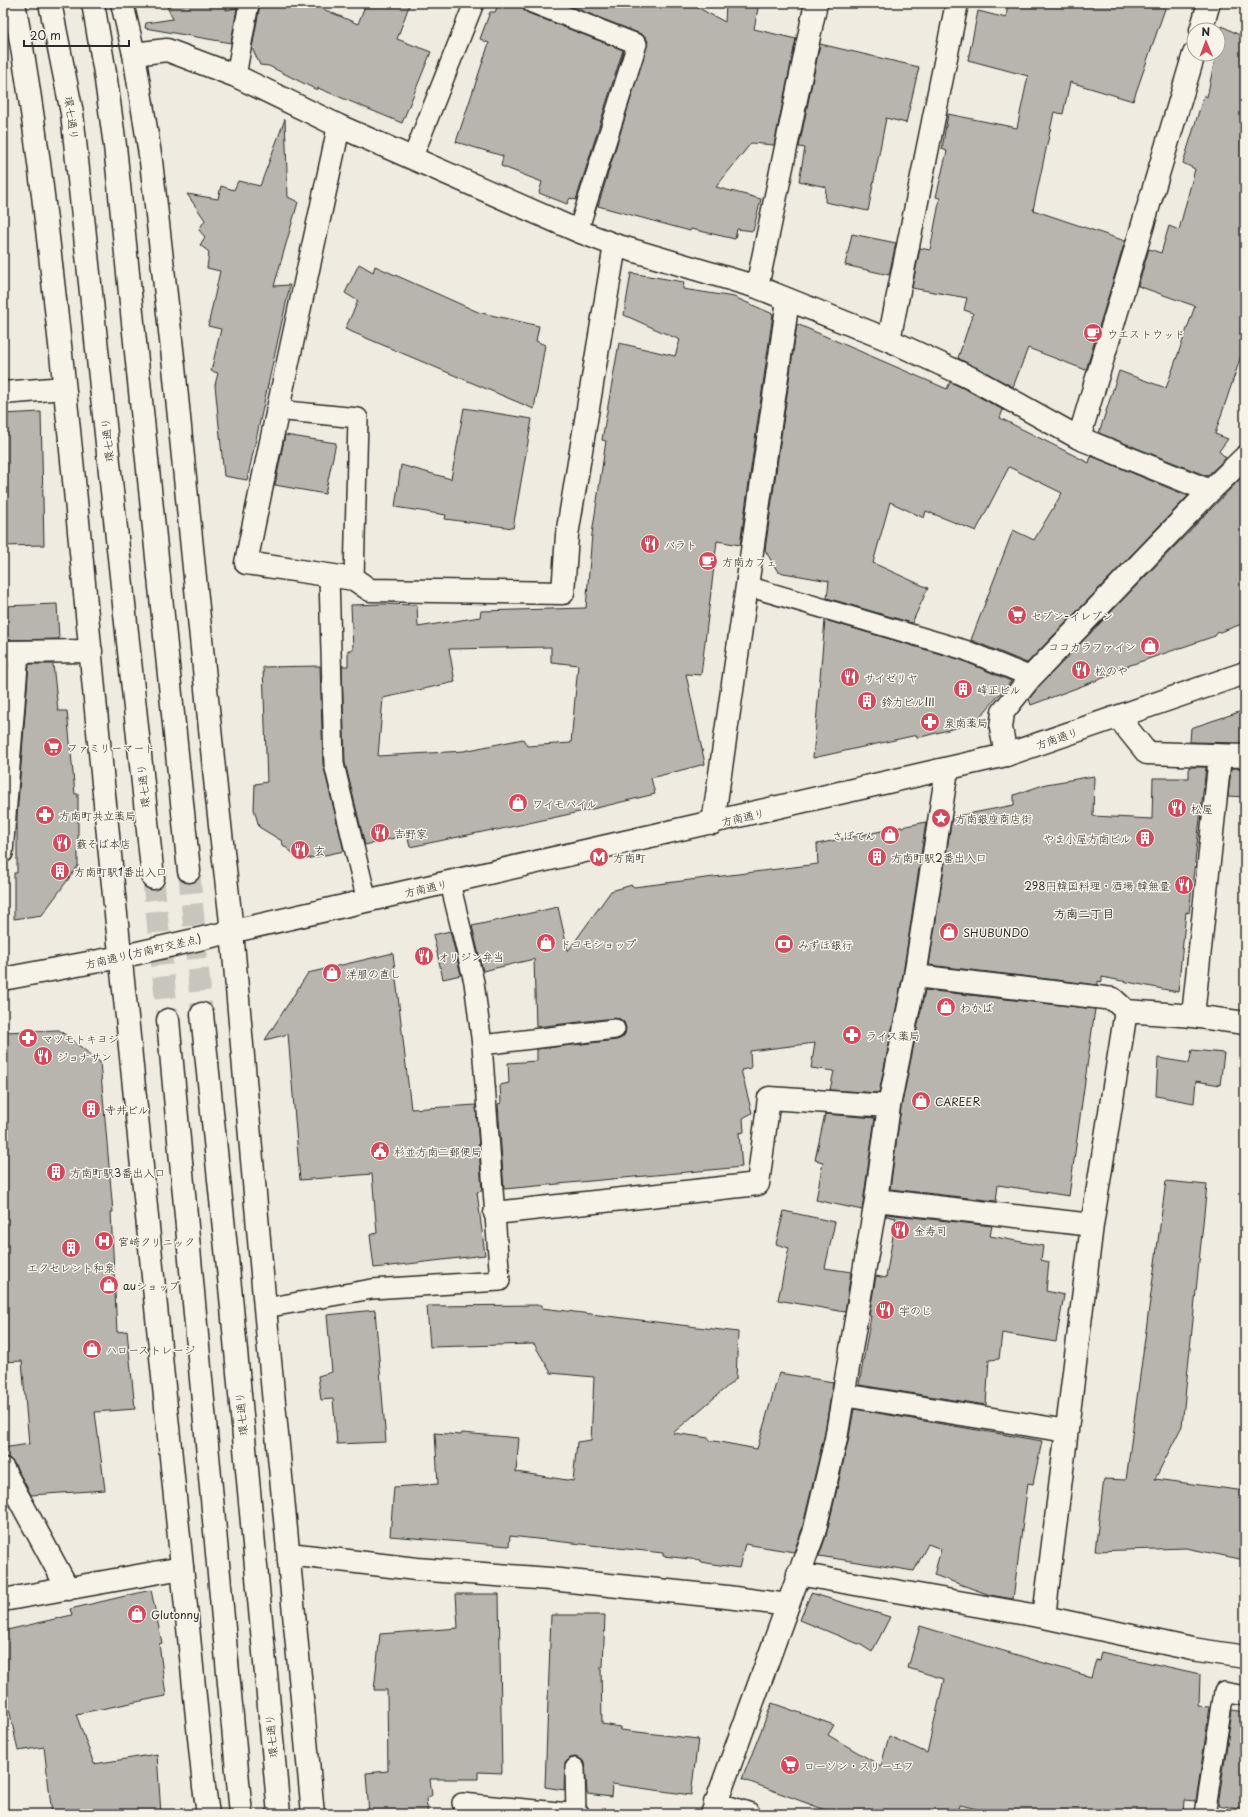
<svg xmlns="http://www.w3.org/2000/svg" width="1248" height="1817" font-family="'Playpen Sans','Klee One',sans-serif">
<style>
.building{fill:#b8b5ae;stroke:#2b2b2b;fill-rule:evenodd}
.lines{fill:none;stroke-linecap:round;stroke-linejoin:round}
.primary-tunnel{stroke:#c8c5bc;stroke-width:22;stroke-dasharray:22 11;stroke-linecap:butt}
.lane-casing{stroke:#2b2b2b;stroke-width:22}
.street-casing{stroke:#2b2b2b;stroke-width:25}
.primary-casing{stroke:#2b2b2b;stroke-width:25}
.lane{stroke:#f7f3e8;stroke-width:19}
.street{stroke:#f7f3e8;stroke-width:22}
.primary{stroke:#f7f3e8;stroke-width:22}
.labels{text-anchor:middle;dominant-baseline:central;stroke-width:3;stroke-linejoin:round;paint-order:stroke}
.street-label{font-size:11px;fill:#2b2b2b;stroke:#f7f3e8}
.poi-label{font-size:11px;fill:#2b2b2b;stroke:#f7f3e8;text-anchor:start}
.neighbourhood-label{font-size:12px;font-weight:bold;fill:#2b2b2b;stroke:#f7f3e8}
</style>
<rect width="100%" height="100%" fill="#efebe0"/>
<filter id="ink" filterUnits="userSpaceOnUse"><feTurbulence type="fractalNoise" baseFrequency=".025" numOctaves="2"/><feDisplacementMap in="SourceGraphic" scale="8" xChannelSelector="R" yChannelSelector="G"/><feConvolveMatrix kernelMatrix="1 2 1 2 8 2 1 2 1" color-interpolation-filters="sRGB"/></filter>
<g filter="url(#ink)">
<path class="building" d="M165 3H227L226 10 237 8 231 43 145 28 146 23 173 19Z
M269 3H309L358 24 366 3H410L397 39 431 52 402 123 318 88 317 90 269 66 260 65 252 48 260 5Z
M499 3H521L523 10 528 13 623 50 576 200 570 198 567 204 539 193 542 182 501 166 503 156 456 142 489 43 480 39 490 12H495Z
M562 3H689L725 22 726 3H759L754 29 796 39 774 145 751 143 716 187 761 199 753 231 737 229 735 239 691 229 690 231 598 206 648 42 646 37 641 34Z
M1008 3H1167L1133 101 1070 82 1063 114 1054 112 1033 210 1125 241 1086 370 1028 348 1013 387 958 358 973 313 964 310 967 298 912 288 920 248 930 250 940 198 936 197 947 151 942 149 948 114 1017 128 1028 76 968 60 978 11 1006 18Z
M1222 26 1245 38V344L1215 434 1228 439 1219 451 1226 458 1207 476 1099 433 1119 371 1166 388 1195 306 1138 286 1149 249 1161 253 1169 226 1179 230 1195 169 1183 163 1204 95 1207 97 1216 54H1218Z
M820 44 919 67 906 123 886 118 868 211 825 202 826 187 799 181 805 148 799 147Z
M285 119 288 197 298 202 274 286 290 285 247 480 224 476 215 385 218 373 211 371 221 329 208 326 220 271 207 268 209 252 200 245 205 237 199 230 205 220 187 194 218 199 221 186 234 190 238 181 260 186Z
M852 234 896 243 889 275 845 265Z
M359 264 373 272 375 266 478 312 539 326 536 341 545 345 534 409 345 329 358 301 345 293Z
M631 273 684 282 683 289 734 297 773 314 740 545 717 541 701 675 686 674 705 764 651 778 655 794 584 811 492 831V830L410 847 407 835 365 845 345 763 342 666H348V650H353L351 605 384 604 417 605 418 627 480 617 481 611 586 608 592 534 606 441 602 440 619 343 675 356 680 340 624 315ZM551 647V662L578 665 571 743 527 746 523 739 464 751 378 756 383 698 455 682 449 649Z
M797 324 947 389 950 382 967 390 1003 410 1000 418 1089 463 1091 456 1188 496 1027 663 971 640 1013 530 1034 540 1062 493 1009 467 976 531 926 511 924 518 890 502 873 563 928 588 912 623 827 598 829 581 778 572 765 550Z
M464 408 532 419 513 528 445 519 446 515 395 507 401 465 451 479Z
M41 412 44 545 3 546V414Z
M285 435 336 443 325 494 275 485Z
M1242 477 1245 481V623L1217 633 1215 636 1113 671 1114 674 1031 705 1029 699 1040 685Z
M57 604 59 639 3 640V606Z
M825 620 961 660 1011 681 975 723 917 738V735L813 758Z
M3 664H7L3 715Z
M29 664H53L58 711H67L75 794H78V866L42 915 14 919V873H17V816Z
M320 666 323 764 344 851 301 860 283 845 282 841 259 827 254 809 255 784 267 782 263 667Z
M1245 710V743L1190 742 1191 728Z
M1189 767H1206L1189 913 1186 912 1178 992 1102 977V982L1098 981V985L929 965 952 817 1014 805V795L1046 784 1094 776 1093 816 1152 819 1153 778H1189Z
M1231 768H1245V797L1228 796Z
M926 822 903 974 879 1093 830 1090 834 1071 811 1068 815 1043 750 1051 751 1068 741 1070 752 1113 743 1118 744 1132 739 1133 742 1167 504 1189 498 1104 501 1103 500 1085 509 1083 508 1063 537 1061V1049L617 1040 622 1038 625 1034 626 1028 624 1022 620 1019 614 1018 536 1027 534 959 483 971 472 926 558 907 568 951 611 891 632 885 634 887 818 864 817 844Z
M450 931 461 975 443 979 433 935Z
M393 953 411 1109 476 1105 482 1191 477 1192 485 1255 374 1268 370 1235 377 1233 372 1174 300 1180 288 1034 265 1040 308 973Z
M925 990 1095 1009 1069 1196 998 1185 996 1201 890 1189 901 1108Z
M59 1030 100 1062 113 1212H111L117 1332 127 1331 135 1409 95 1412 105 1490 31 1495 14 1463 9 1458 3 1457V1448L29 1444 22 1361 3 1362V1032Z
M1192 1050 1224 1053 1220 1085 1196 1081 1194 1103 1156 1096 1158 1058 1189 1063Z
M825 1114 875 1118 862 1210 816 1200 823 1162 815 1160Z
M1166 1181 1207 1185 1182 1426 1155 1479 1245 1491V1560L1186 1548 1095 1551 1104 1479 1126 1480Z
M784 1211 835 1222 825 1268 851 1272 845 1312 778 1300 789 1248 776 1244Z
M886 1214 992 1226 990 1236 1043 1246 1041 1260 1049 1262 1046 1291 1064 1295 1056 1342 1002 1333 999 1359 989 1360 986 1405 859 1385 871 1316H869L876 1276 886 1278 896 1218 886 1216Z
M542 1305V1308L738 1332 736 1379 673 1433 709 1438V1440L757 1449 779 1373 833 1382 824 1437 802 1529 794 1552 745 1544 739 1568 700 1562V1560L663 1556V1553L510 1536 509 1546 390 1536 394 1487 438 1484 435 1433 461 1435 462 1433 519 1438 516 1472 573 1481 577 1442 591 1440 594 1377 551 1373 534 1344 430 1347 427 1306Z
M375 1310 386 1442 337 1444 333 1399 321 1400 318 1376 332 1372 327 1315Z
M854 1409 1042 1441 1033 1484 1028 1483 1013 1599 990 1595 934 1575 941 1549 928 1544 914 1571 819 1556 826 1536 848 1442Z
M151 1590 162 1643 159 1644 166 1696 76 1714 94 1764 157 1754 161 1814H52L44 1747 18 1751 3 1680V1631L72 1615 70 1609Z
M811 1593 890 1617 872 1652 861 1645 800 1620Z
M456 1594H499L502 1773 478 1772V1779H430L432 1795 426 1799 428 1814H369L366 1773 388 1771 387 1690H374L380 1634 458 1628Z
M551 1615H605L603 1667H601L602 1724 620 1727V1730L698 1739 691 1795 612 1784 611 1797 587 1794 585 1763 581 1759 575 1757 570 1758 565 1763 564 1790 545 1787Z
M920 1626 1091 1677 1096 1660 1099 1661 1101 1652 1200 1674 1199 1706 1210 1707 1196 1801 1185 1800 1184 1814H999L960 1805 958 1814H836L742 1779 772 1703 834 1725 828 1735 881 1766 889 1736 927 1753 944 1679 908 1668Z
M1232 1711 1245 1713V1810L1218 1805Z"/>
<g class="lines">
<path class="primary-tunnel" d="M189 871 202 1014
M153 878 168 1020"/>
<defs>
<path id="lane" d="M532 3 637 44 578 231
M236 76 249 3
M412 159 474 3
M276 410 358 418 354 579
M329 576 334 764 367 901
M747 586 965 650 1031 677
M3 853 19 653
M482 1045 615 1029
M265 1308 372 1289 500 1281 482 1045 474 982 450 883
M575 1768 576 1814
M462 1803 580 1814
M1207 1814H1205L1224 1692 1245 1696"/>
<path id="street" d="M1201 30 1209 3
M134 54 167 50 236 76 339 126 578 231 615 245 757 287 889 340 973 379 1079 438 1210 491
M339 126C308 272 275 417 246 563L354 579 370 590 563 593 567 535 615 245
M757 287 816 3
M889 340 957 3
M3 393 64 388
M1079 438 1194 54
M3 652 91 651
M1118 717 1147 753 1245 756
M1006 755 1001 728 1003 712 1031 677 1210 491 1245 457
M713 823 788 300
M915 976 1113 999 1126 1011
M1193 1016 1220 756
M876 1200 1092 1225
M495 1213 758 1184 769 1098 889 1106
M843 1395 1067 1431
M3 1469 68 1589
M289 1554 416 1569 550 1579 727 1597 788 1605
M798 1574 1044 1617 1192 1649 1245 1657
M3 1600 182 1568
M1044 1617 1092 1225 1126 1011 1193 1016 1245 1023
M715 1803 749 1814
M712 1814 814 1533 836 1439 876 1200 889 1106 915 976 947 770"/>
<path id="primary" d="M14 3C36 119 48 236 61 354 85 574 102 796 127 1017L204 1787 208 1814
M50 3 72 113 153 878
M93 3 105 73 115 146 189 871
M122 3 134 54 142 104 151 161 174 367 216 789 232 931 265 1308 313 1814
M3 979 120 957 1006 755 1245 673
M202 1014 231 1297 279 1814
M168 1020 241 1814"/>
</defs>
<use href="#lane" class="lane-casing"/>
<use href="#street" class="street-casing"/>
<use href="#primary" class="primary-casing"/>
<use href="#lane" class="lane"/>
<use href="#street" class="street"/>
<use href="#primary" class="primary"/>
</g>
</g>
<defs>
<symbol id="cafe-disc" viewBox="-11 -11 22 22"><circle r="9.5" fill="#d1495b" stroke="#f7f3e8"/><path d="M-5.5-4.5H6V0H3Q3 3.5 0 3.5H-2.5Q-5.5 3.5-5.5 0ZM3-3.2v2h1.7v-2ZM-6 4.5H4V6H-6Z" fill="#fff"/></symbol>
<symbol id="restaurant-disc" viewBox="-11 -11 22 22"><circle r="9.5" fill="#d1495b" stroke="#f7f3e8"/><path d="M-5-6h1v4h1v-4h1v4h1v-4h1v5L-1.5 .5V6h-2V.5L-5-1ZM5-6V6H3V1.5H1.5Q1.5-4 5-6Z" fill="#fff"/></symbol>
<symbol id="supermarket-disc" viewBox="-11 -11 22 22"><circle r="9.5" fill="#d1495b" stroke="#f7f3e8"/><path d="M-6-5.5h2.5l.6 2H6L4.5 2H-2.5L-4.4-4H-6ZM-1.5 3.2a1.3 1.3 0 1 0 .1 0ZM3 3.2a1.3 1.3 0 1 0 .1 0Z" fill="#fff"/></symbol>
<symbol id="shop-disc" viewBox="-11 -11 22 22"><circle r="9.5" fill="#d1495b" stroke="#f7f3e8"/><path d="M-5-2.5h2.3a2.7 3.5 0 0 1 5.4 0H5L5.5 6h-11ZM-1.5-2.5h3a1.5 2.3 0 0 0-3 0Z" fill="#fff"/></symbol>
<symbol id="building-disc" viewBox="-11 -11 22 22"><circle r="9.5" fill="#d1495b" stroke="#f7f3e8"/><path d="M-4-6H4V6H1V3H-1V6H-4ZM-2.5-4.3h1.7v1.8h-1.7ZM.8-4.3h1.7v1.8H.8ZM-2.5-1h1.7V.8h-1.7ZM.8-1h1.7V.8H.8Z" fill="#fff"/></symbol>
<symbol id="pharmacy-disc" viewBox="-11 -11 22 22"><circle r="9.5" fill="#d1495b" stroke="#f7f3e8"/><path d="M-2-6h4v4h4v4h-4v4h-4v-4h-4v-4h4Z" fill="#fff"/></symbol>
<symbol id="sight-disc" viewBox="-11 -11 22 22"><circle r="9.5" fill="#d1495b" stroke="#f7f3e8"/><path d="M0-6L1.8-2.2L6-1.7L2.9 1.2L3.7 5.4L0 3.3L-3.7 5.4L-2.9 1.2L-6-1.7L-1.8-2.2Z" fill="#fff"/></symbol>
<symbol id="metro-disc" viewBox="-11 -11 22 22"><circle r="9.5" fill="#d1495b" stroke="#f7f3e8"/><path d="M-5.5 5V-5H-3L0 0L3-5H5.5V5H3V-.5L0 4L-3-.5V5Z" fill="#fff"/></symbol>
<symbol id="bank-disc" viewBox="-11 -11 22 22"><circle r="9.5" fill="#d1495b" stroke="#f7f3e8"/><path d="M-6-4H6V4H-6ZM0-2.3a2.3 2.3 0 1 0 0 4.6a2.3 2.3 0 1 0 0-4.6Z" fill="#fff"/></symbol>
<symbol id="civic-disc" viewBox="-11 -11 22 22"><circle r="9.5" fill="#d1495b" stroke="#f7f3e8"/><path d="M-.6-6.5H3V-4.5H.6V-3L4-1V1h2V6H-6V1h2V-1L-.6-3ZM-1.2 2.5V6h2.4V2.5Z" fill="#fff"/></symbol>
<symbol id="hospital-disc" viewBox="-11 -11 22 22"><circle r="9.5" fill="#d1495b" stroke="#f7f3e8"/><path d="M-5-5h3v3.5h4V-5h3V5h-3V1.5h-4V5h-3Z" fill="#fff"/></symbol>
</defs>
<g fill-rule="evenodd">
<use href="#cafe-disc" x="1082" y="322" width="22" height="22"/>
<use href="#restaurant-disc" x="639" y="533" width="22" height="22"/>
<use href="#cafe-disc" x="697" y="550" width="22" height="22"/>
<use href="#supermarket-disc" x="1006" y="604" width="22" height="22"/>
<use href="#shop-disc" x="1139" y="635" width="22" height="22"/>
<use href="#restaurant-disc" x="1070" y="659" width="22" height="22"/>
<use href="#restaurant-disc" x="839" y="666" width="22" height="22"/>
<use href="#building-disc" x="952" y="678" width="22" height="22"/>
<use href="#building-disc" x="856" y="690" width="22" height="22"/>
<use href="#pharmacy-disc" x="919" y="711" width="22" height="22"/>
<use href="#supermarket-disc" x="42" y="736" width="22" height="22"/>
<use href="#shop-disc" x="507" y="792" width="22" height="22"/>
<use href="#restaurant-disc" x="1166" y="797" width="22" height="22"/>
<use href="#pharmacy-disc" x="34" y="804" width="22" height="22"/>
<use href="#sight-disc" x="930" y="807" width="22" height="22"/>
<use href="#restaurant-disc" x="369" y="822" width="22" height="22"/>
<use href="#shop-disc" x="879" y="824" width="22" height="22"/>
<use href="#building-disc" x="1134" y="827" width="22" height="22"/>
<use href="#restaurant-disc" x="51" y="832" width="22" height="22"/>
<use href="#restaurant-disc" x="289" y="839" width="22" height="22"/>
<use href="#metro-disc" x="588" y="846" width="22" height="22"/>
<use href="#building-disc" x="866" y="846" width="22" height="22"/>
<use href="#building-disc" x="49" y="860" width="22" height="22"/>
<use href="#restaurant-disc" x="1173" y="874" width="22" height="22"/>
<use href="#shop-disc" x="938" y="921" width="22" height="22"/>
<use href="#shop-disc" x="535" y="932" width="22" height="22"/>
<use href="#bank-disc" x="773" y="933" width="22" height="22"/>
<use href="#restaurant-disc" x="413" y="945" width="22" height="22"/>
<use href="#shop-disc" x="321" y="962" width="22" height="22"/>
<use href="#shop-disc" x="935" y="996" width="22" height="22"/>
<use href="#pharmacy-disc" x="841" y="1024" width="22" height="22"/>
<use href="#pharmacy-disc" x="17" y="1027" width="22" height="22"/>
<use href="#restaurant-disc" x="32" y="1045" width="22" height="22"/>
<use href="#shop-disc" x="910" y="1090" width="22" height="22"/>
<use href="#building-disc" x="80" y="1098" width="22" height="22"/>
<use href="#civic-disc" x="369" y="1140" width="22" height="22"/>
<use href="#building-disc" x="45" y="1161" width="22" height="22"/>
<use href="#restaurant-disc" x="889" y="1219" width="22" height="22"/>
<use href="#hospital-disc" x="93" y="1230" width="22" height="22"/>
<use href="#building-disc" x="60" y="1237" width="22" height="22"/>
<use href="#shop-disc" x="98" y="1274" width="22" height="22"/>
<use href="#restaurant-disc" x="874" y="1299" width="22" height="22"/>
<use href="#shop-disc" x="81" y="1338" width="22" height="22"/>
<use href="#shop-disc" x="126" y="1603" width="22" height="22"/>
<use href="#supermarket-disc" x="779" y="1754" width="22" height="22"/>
</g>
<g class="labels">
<g class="street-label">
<text transform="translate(72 118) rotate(82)">環七通り</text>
<text transform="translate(107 440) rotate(-96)">環七通り</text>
<text transform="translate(1057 738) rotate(-19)">方南通り</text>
<text transform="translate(143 786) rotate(-96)">環七通り</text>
<text transform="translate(743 817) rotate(-13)">方南通り</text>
<text transform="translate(426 888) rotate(-13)">方南通り</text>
<text transform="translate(143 951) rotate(-13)">方南通り(方南町交差点)</text>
<text transform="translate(241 1414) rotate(-95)">環七通り</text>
<text transform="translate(271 1736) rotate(-95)">環七通り</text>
</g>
<g class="poi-label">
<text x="1107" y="333">ウエストウッド</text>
<text x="664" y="544">バラト</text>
<text x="722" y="561">方南カフェ</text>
<text x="1031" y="615">セブン-イレブン</text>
<text x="1136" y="646" text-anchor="end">ココカラファイン</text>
<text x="1095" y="670">松のや</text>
<text x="864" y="677">サイゼリヤ</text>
<text x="977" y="689">峰正ビル</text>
<text x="881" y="701">鈴力ビルIII</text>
<text x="944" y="722">泉南薬局</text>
<text x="67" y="747">ファミリーマート</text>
<text x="532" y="803">ワイモバイル</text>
<text x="1191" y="808">松屋</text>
<text x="59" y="815">方南町共立薬局</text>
<text x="955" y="818">方南銀座商店街</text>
<text x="394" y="833">吉野家</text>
<text x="876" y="835" text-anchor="end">さぼてん</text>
<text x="1131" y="838" text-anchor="end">やま小屋方南ビル</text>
<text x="76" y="843">藪そば本店</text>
<text x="314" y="850">玄</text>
<text x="613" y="857">方南町</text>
<text x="891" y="857">方南町駅2番出入口</text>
<text x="74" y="871">方南町駅1番出入口</text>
<text x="1170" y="885" text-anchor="end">298円韓国料理・酒場 韓無量</text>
<text x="963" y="932">SHUBUNDO</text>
<text x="560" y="943">ドコモショップ</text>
<text x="798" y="944">みずほ銀行</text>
<text x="438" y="956">オリジン弁当</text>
<text x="346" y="973">洋服の直し</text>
<text x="960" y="1007">わかば</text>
<text x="866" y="1035">ライス薬局</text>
<text x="42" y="1038">マツモトキヨシ</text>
<text x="57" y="1056">ジョナサン</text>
<text x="935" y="1101">CAREER</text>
<text x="105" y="1109">寺井ビル</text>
<text x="394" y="1151">杉並方南二郵便局</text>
<text x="70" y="1172">方南町駅3番出入口</text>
<text x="914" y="1230">金寿司</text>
<text x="118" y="1241">宮崎クリニック</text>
<text x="71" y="1267" text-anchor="middle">エクセレント和泉</text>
<text x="123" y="1285">auショップ</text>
<text x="899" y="1310">宇のじ</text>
<text x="106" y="1349">ハローストレージ</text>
<text x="151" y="1614">Glutonny</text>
<text x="804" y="1765">ローソン・スリーエフ</text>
</g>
<g class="neighbourhood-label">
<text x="1084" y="913">方南二丁目</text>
</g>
</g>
<rect width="1248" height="1817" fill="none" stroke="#f7f3e8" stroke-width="16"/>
<rect x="8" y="8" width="1232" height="1801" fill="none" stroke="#2b2b2b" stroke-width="1.5" filter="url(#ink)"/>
<g transform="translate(1206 42) rotate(359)"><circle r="19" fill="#f7f3e8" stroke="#a5a39c"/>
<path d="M0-3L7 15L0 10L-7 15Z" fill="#d1495b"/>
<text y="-6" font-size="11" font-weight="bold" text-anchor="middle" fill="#2b2b2b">N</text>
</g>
<path d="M24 40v6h105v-6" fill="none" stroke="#2b2b2b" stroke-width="2"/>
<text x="30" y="40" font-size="12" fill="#2b2b2b" stroke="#f7f3e8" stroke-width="3" paint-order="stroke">20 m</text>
</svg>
